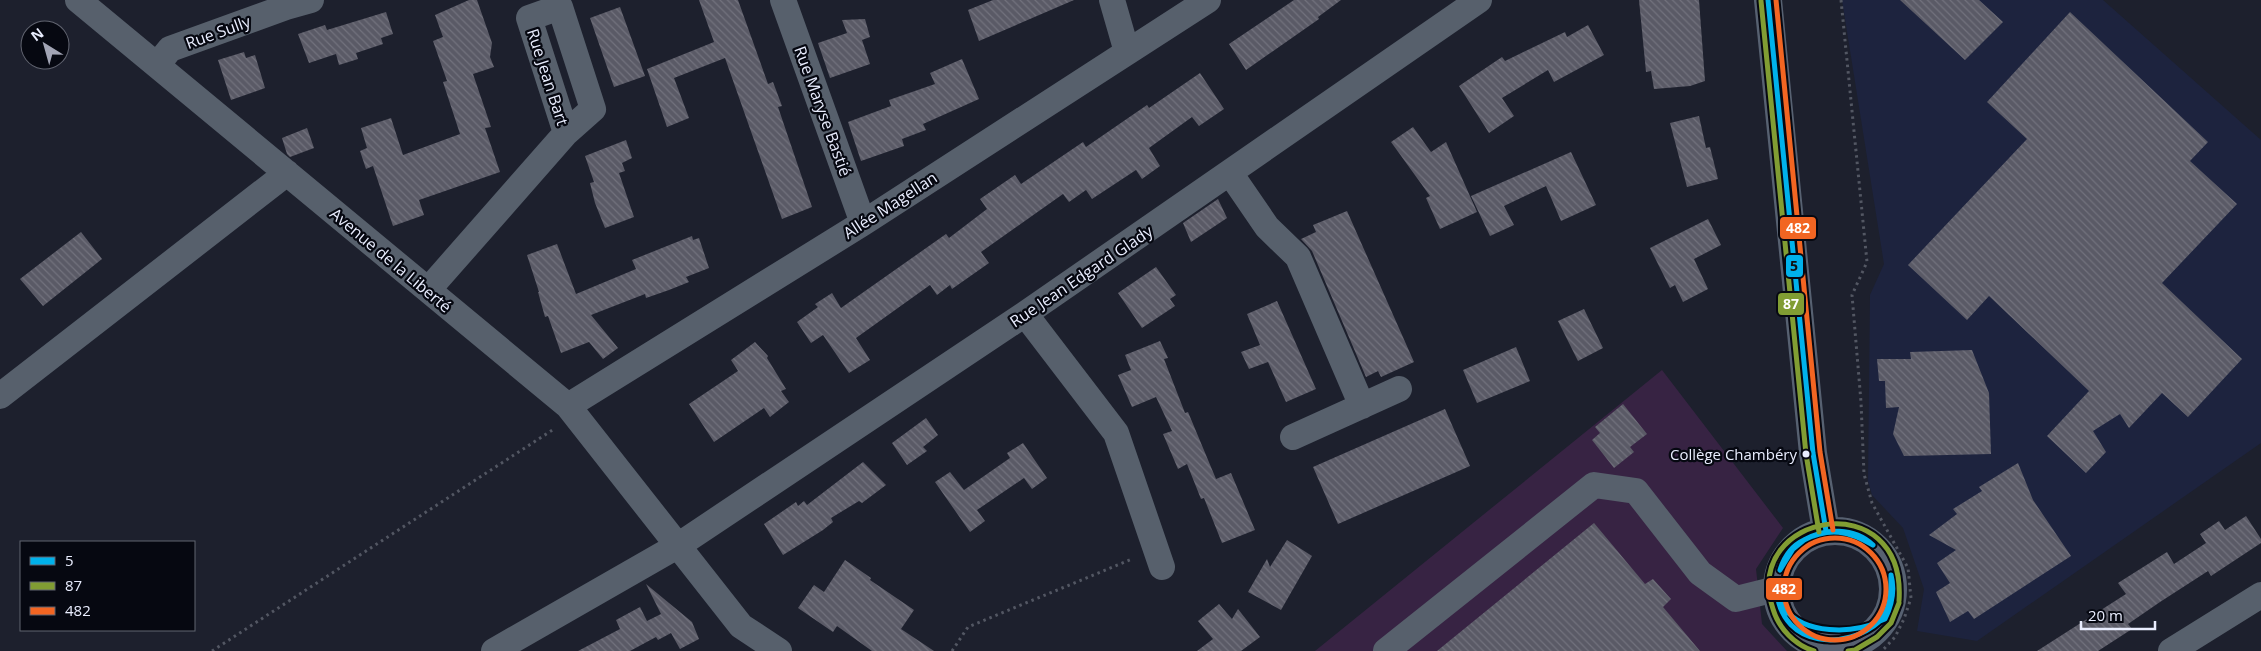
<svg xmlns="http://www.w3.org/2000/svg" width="2261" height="651" font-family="'Open Sans',sans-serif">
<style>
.built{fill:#1d233e}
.park{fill:#372343}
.building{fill:url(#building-back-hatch)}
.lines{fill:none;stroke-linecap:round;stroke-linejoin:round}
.path{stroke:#535763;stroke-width:3;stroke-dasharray:2.5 4;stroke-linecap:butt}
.minor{stroke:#57606c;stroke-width:26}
.major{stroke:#576171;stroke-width:28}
.bus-1-casing{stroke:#060811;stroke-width:9}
.bus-2-casing{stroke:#060811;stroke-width:9}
.bus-3-casing{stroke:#060811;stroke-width:9}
.bus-1{stroke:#00b1eb;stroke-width:5}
.bus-2{stroke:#819d33;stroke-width:5}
.bus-3{stroke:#f26522;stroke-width:5}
.bus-dot{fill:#e9edfe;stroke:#060811;stroke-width:2}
.labels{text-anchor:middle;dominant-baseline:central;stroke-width:4.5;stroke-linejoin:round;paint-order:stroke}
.bus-label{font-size:15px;fill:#e9edfe;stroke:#060811;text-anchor:end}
.street-label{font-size:16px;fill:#e9edfe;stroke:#060811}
.line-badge{stroke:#060811;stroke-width:2}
.badge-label{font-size:14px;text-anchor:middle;font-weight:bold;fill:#fff}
.pale-badge-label{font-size:14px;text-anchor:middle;font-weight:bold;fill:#111}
</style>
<defs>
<pattern id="building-back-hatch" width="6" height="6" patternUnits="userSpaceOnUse" patternTransform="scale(1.25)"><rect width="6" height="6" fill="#5a5a66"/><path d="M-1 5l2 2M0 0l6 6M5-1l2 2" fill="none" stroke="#72727d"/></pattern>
</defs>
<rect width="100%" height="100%" fill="#1d202d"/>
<path class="built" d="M1842 0H2103L2261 140V443L1977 641 1917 631 1924 589 1903 528 1872 495 1868 481 1870 295 1884 264Z"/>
<path class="park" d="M1662 370 1783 528 1756 569 1762 624 1787 651H1315Z"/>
<path class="building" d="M469 0H477L492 43 490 57 494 67 473 74 491 127 485 128 500 172 419 200 424 215 393 226 373 166 366 169 360 151 367 148 361 128 391 118 403 155 460 134 443 82 447 81 433 41 443 37 435 15Z
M699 0H738L768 84 773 82 782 106 778 107 812 207 782 219 725 58 674 78 689 118 667 127 647 69 714 42Z
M993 0H1074L979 41 968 10Z
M1294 0H1341L1318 17 1319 19 1246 70 1229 44Z
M1639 0H1699L1705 81 1690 86 1654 89 1651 71 1646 72Z
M1900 0H1979L2003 22 1965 60Z
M620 7 645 76 614 87 590 18Z
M386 12 393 34 381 38 383 44 356 53 358 59 339 65 336 54 309 63 298 34 325 25 327 30Z
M2070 12 2208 142 2190 161 2237 204 2162 283 2242 359 2188 417 2162 393 2129 428 2120 414 2093 431 2106 452 2086 473 2047 436 2089 391 1989 296 1967 320 1908 265 2027 139 1987 102Z
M865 19 870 37 862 40 870 64 830 78 818 43 847 33 842 20Z
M1588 25 1604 55 1554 82 1548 70 1502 98 1514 116 1489 133 1459 86 1502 57 1505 61 1565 32 1567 37Z
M244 52 246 58 255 55 265 88 231 100 218 60Z
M962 59 979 99 923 124 926 130 902 139 904 146 861 161 848 122 891 106 889 100 935 84 930 73Z
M1200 73 1224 109 1199 126 1192 117 1149 148 1160 166 1142 179 1136 170 1092 199 1086 190 1069 202 1063 194 981 252 989 263 952 289 950 285 937 295 930 285 856 338 870 360 849 373 823 335 811 343 797 322 818 307 815 304 832 293 841 308 946 234 949 238 987 209 980 199 1015 175 1021 184 1083 142 1086 147 1147 105 1149 108Z
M1699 116 1706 148 1710 147 1718 179 1687 187 1670 123Z
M1413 127 1431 152 1446 142 1477 212 1440 229 1426 198 1430 196 1391 142Z
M307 128 314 148 290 157 287 154 282 138Z
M626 140 632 158 622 163 625 171 619 173 634 217 605 228 595 203 590 183 594 182 585 156Z
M1571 152 1596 205 1561 221 1546 186 1504 206 1514 225 1490 236 1471 196Z
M1218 199 1227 218 1191 242 1183 223Z
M1347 211 1414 362 1381 377 1378 371 1366 377 1312 251 1301 239 1316 232 1313 225Z
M1708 219 1721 245 1694 259 1708 289 1683 302 1675 285 1670 288 1650 248Z
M81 232 102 259 43 306 20 279Z
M692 236 693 240 699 238 709 268 686 277 689 282 669 290 646 298 645 294 591 315 618 348 603 359 589 342 561 353 548 316 545 317 538 292H539L527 255 557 244 576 294 636 269 632 260Z
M1156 267 1176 295 1170 299 1175 306 1142 328 1118 293Z
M1277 301 1316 389 1286 402 1268 362 1249 369 1241 352 1260 345 1247 314Z
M1584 309 1603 348 1578 361 1558 321Z
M1160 341 1168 358 1164 359 1185 413 1188 412 1216 479 1231 473 1255 530 1222 543 1204 498 1201 499 1187 464 1178 469 1163 434 1172 431 1156 397 1132 407 1118 375 1131 370 1125 355Z
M755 342 768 356 767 358 786 389 781 391 789 402 770 417 764 408 714 442 689 404 738 371 731 360Z
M1516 347 1530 381 1477 403 1463 370Z
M1972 350 1989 393 1991 454 1904 456 1893 434 1899 407 1886 408 1885 381H1879L1877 359H1911L1910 352Z
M1623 404 1647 434 1630 447 1634 452 1614 468 1592 440 1600 433 1595 427Z
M1445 409 1470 466 1338 524 1313 467Z
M926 418 938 435 923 447 927 451 907 465 892 443Z
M1023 443 1047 478 1032 489 1024 478 977 510 985 521 970 532 935 482 950 472 964 490 1010 458 1007 453Z
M863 462 886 485 862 503 859 501 831 518 833 522 823 530 783 555 764 524 796 502 798 506 804 501 807 505Z
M2018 463 2033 500 2071 556 1974 619 1968 611 1950 622 1936 592 1950 583 1937 563 1956 550 1929 535 1957 514 1953 509 1982 491 1979 487Z
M2246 516 2261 539V543L2211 576 2208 571 2160 602 2128 624 2132 629 2098 651H2037L2126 594 2118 583 2167 552 2174 564 2206 543 2200 534 2219 521 2225 530Z
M1594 523 1645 584 1653 579 1671 599 1663 607 1700 651H1437Z
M1287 540 1312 556 1281 610 1248 592 1267 559 1270 567Z
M845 560 871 578 870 580 914 610 901 629 934 651H872L837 626 833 632 798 608 814 585 824 592Z
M646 584 692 622 699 639 680 649 671 633 658 640 656 637 630 651H578L620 629 616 620 640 607 647 621 661 614Z
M1219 604 1232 619 1238 609 1260 637 1241 651H1197L1213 639 1198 621Z"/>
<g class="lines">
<path class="path" d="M1841 0 1867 262 1852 295 1861 402 1864 474 1872 503 1908 568 1911 598 1904 619 1895 637 1882 651
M212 651 554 429
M952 651 968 627 1132 559"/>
<path class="minor" d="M78 0 568 406 741 626 779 651
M783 0 863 223
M1112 0 1127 52
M157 65 170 49 286 7 311 0
M1230 173 1267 227 1298 257 1362 406
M428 290 566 133 593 109 560 7 529 18 566 133
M1025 314 1116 433 1162 567
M0 396 287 173
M568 406 863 223 1208 0
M1293 437 1399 389
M494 651 679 545 1025 314 1479 0
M1386 651 1594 485 1636 491 1700 573 1736 599 1776 589
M2171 651 2261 595"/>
<path class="major" d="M1768 0 1813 453 1826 531
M1777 589a58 58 0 1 1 116 0a58 58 0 1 1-116 0Z"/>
<defs>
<path id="bus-1" d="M1768 0 1813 453 1826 531
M1804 540C1825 528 1854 527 1873 545
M1804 540C1830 527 1848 531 1873 545
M1780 570C1784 557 1791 546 1804 540
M1780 570 1793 549 1804 540
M1777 593C1779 598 1781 603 1784 608 1804 635 1853 634 1880 621
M1777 593C1783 648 1847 651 1880 621
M1880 621C1891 608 1891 592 1891 575
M1880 621 1885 619C1892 605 1895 590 1891 575"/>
<path id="bus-2" d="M1761 1 1806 454 1819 532
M1814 651C1795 645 1779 629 1773 609 1741 512 1907 483 1899 601
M1848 651 1855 650 1877 637 1891 623 1899 603"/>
<path id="bus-3" d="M1776 0 1820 452 1833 530
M1784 589a51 51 0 1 1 102 0a51 51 0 1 1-102 0Z"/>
</defs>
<use href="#bus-1" class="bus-1-casing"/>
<use href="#bus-2" class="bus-2-casing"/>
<use href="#bus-3" class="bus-3-casing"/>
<use href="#bus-1" class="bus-1"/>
<use href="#bus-2" class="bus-2"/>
<use href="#bus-3" class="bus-3"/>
</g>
<circle class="bus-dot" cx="1806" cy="454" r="4.5"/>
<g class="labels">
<g class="bus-label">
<text x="1797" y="454">Collège Chambéry</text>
</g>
<g class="street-label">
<text transform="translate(218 32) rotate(-20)">Rue Sully</text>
<text transform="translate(548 77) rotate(72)">Rue Jean Bart</text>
<text transform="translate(823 111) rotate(70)">Rue Maryse Bastié</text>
<text transform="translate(890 205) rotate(-33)">Allée Magellan</text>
<text transform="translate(391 260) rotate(40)">Avenue de la Liberté</text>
<text transform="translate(1081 276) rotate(-34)">Rue Jean Edgard Glady</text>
</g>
</g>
<g class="line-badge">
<rect x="1779" y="216" width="38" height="24" rx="5" fill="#f26522"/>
<rect x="1785" y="254" width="19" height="24" rx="5" fill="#00b1eb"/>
<rect x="1777" y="292" width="28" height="24" rx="5" fill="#819d33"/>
<rect x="1765" y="577" width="38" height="24" rx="5" fill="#f26522"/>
</g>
<g class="badge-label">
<text x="1798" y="233">482</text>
<text x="1791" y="309">87</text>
<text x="1784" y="594">482</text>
</g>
<g class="pale-badge-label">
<text x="1794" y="271">5</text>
</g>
<rect x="20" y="541" width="175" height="90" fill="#060811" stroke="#616470"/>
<rect x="30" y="557" width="25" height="8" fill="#00b1eb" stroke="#616470"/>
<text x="65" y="566" font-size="15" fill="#e9edfe">5</text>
<rect x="30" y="582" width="25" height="8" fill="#819d33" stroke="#616470"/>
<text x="65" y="591" font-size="15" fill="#e9edfe">87</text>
<rect x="30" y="607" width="25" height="8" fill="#f26522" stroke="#616470"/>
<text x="65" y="616" font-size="15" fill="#e9edfe">482</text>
<g transform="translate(45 45) rotate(323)"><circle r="24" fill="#060811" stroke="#616470"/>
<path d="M0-4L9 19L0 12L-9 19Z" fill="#a2a5b5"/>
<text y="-8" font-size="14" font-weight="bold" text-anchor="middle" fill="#e9edfe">N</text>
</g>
<path d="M2081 621v8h74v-8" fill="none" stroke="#e9edfe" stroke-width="2.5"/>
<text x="2088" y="621" font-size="15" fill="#e9edfe" stroke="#060811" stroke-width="4" paint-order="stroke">20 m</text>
</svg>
